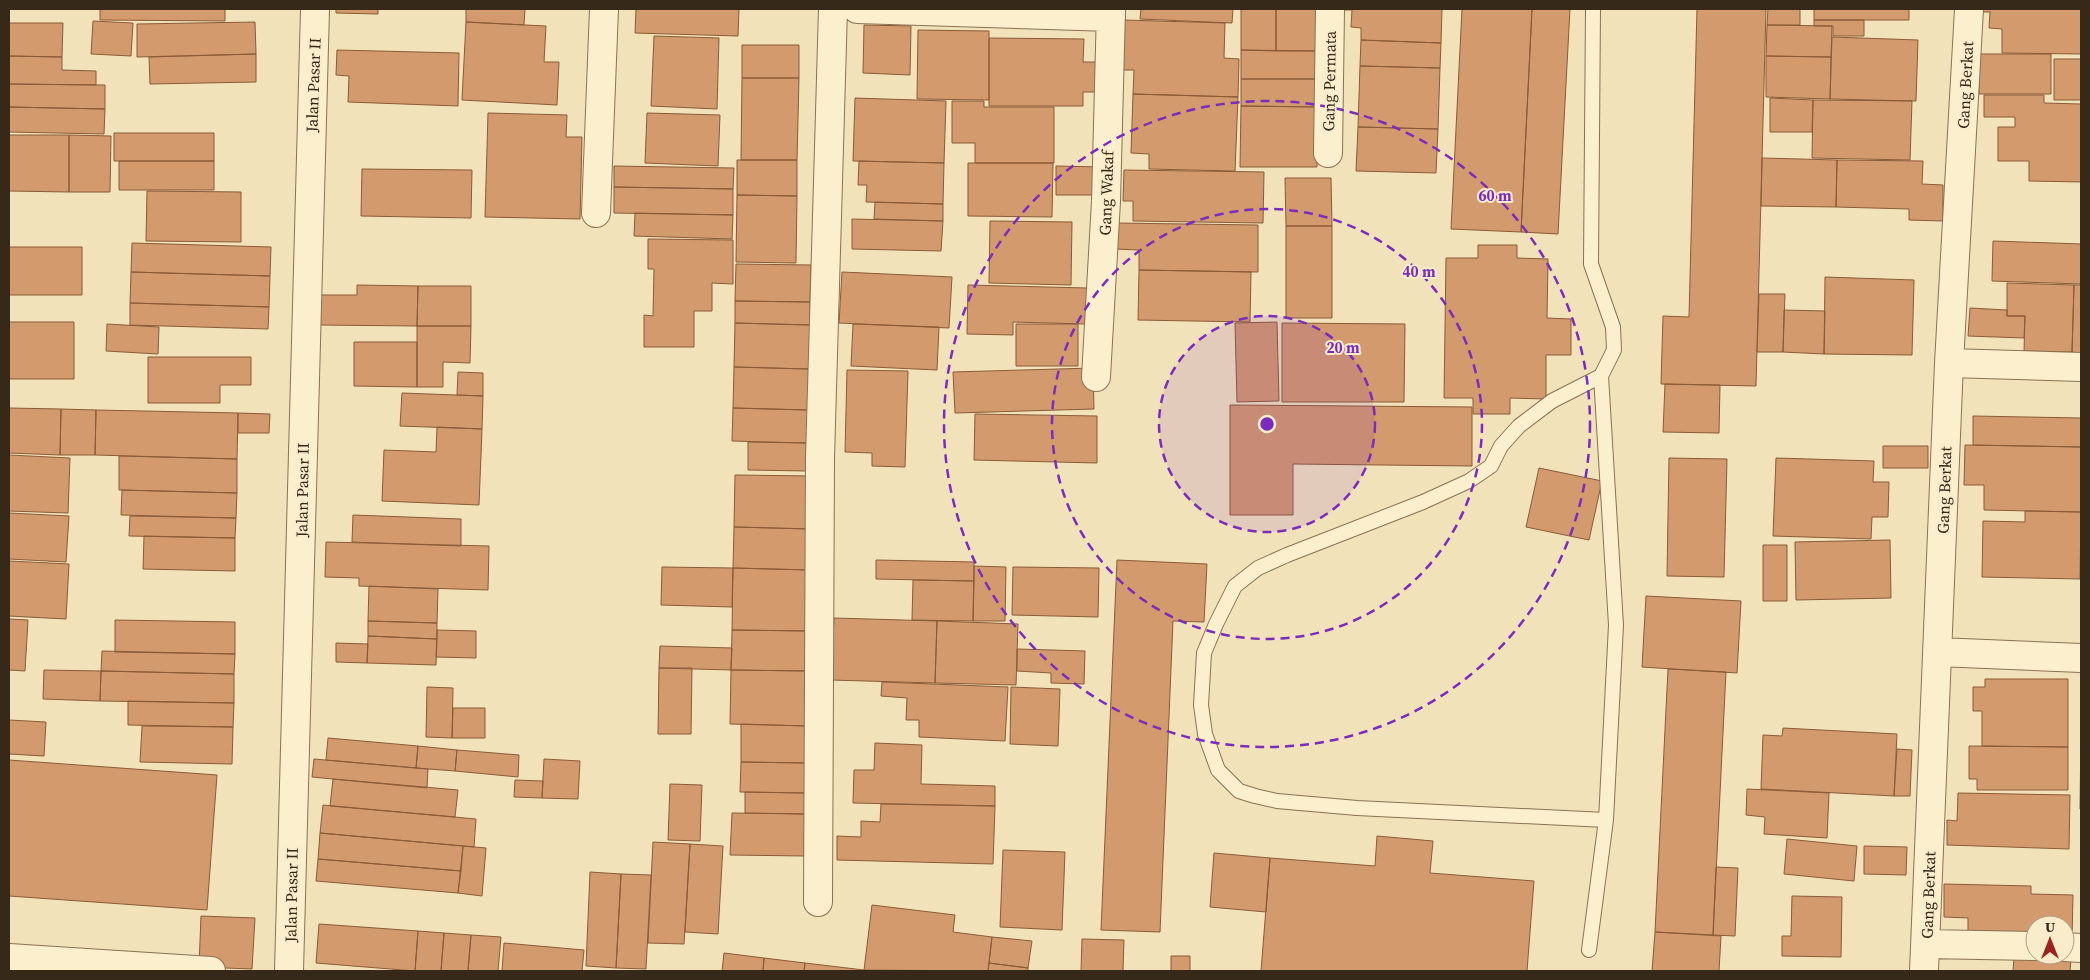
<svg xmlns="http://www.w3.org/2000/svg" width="2090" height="980" font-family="'Source Serif 4',serif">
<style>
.building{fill:#d39a6d;stroke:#8a5b37}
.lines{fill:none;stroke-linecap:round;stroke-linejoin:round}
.service-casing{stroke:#897253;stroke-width:16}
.minor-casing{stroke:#897253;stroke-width:30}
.service{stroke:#fcefce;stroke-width:14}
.minor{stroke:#fcefce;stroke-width:28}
.ring{fill:none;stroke:#7b2cbf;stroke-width:2.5;stroke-dasharray:9 6}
.labels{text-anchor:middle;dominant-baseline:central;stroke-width:4;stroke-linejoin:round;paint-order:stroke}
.street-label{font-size:16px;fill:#37291a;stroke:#f8ecca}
.centre{fill:#7b2cbf;stroke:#f8ecca;stroke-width:2.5}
.ring-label{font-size:15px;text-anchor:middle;font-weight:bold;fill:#7b2cbf;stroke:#f8ecca;stroke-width:4;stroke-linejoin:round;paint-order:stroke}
</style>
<rect width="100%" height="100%" fill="#f1e2ba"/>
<path class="building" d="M100 9H225V21L100 20Z
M336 9H378V14L336 13Z
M466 9H525L524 25 466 22Z
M636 9H739L738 36 635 33Z
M1141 9H1233L1232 23 1140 19Z
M1241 9H1276V51L1241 50Z
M1276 9H1323V51H1276Z
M1341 9H1442L1441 43 1361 40V28L1351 27 1352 10H1341Z
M1462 9H1532L1521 232 1451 229Z
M1532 9H1570L1558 234 1521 232Z
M1697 9H1766L1756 386 1661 384 1663 316 1689 317Z
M1768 9H1800V25H1767Z
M1814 9H1909V20H1814Z
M1982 9H2081V54L2002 53V29L1989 28 1990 12H1981Z
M1124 20 1225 23 1224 58 1239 59 1238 97 1133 94 1134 70H1122Z
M1814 20H1864V36H1833V26H1814Z
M93 21 133 23 131 56 91 54Z
M255 22 256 54 137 57V24Z
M466 22 546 26 544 62H559L557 105 462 100Z
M9 23H63L62 57 9 56Z
M864 25 911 26 910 75 863 73Z
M1767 25 1832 26 1831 57 1766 56Z
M918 30 989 31V100L917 99Z
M654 36 719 38 717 109 651 106Z
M1832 37 1918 40 1916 101 1830 99Z
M989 38 1084 39 1083 62H1100L1099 92H1083V106H989Z
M1361 40 1441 43 1440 68 1360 66Z
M742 45H799V78H742Z
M337 50 459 53 458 106 348 102 349 76 336 75Z
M1241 50 1323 51V79H1241Z
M256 54V82L150 84 149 57Z
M1979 54H2051V94H1979Z
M9 56 62 57V70L96 71V85L9 84Z
M1766 56 1831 57 1830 99 1766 97Z
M2054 59H2081V100H2054Z
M1360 66 1440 68 1438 129 1358 127Z
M742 78H799L797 160H741Z
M1241 79H1323L1322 107 1241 106Z
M9 84 105 85V109L9 107Z
M1133 94 1238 97 1235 171 1149 169V154L1131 153Z
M1984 95H2044V103L2081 104V182L2029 181V161H1998V127H2015V117H1984Z
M855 98 946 101 944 163 853 161Z
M1770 98 1813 100 1812 132H1770Z
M1813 100 1912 101 1910 160 1812 158Z
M952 101H984V107H1054V163H975V143H952Z
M1241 106 1317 107V167H1240Z
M9 107 105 109 104 134 9 132Z
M488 113 567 115 566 137H582L580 219 485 217Z
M647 113 720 115 718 166 645 163Z
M1358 127 1438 129 1436 173 1356 171Z
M114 133H214V161H114Z
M9 135H69V192L9 191Z
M69 135 111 136 110 192H69Z
M1762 158 1837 160 1836 207 1761 206Z
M737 160H797V196L737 195Z
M1837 160 1923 161 1922 184 1943 185V221L1909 220V209L1836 207Z
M119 161H214V190H119Z
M859 161 944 163 943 204 866 202 867 185H858Z
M968 163H1053L1052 217 968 216Z
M614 166 734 168 733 189 614 187Z
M1056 166 1103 167 1102 195H1056Z
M362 169 472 170 471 218 361 216Z
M1124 170 1264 172 1263 223 1133 221V201H1123Z
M1285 178H1331L1332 226H1286Z
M614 187 733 189V215L614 213Z
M147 191 241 192V242L146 241Z
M737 195 797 196 796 263 736 262Z
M875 202 943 204V221L874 219Z
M635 213 733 215 732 239 634 236Z
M852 219 943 221 941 251 852 249Z
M990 221 1072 222 1071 285 989 283Z
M1115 223 1258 225V272L1139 270V250L1115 249Z
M1286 226H1332V318H1286Z
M648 239 733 240V284L712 283V311H694V347H644V315L653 316 654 269H648Z
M1993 241 2081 244V284L1992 281Z
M132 243 271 247 270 276 131 272Z
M1478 245H1517V258L1548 259 1547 318 1571 319V355H1546V399L1510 398V414H1473V398H1444L1446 258H1478Z
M9 247H82V295H9Z
M736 264 811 265 810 302 735 301Z
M1139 270 1251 272 1250 322 1138 320Z
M131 272 270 276 269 307 130 303Z
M842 272 952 277 949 328 839 323Z
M1825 277 1914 280 1912 355 1824 354Z
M2007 283 2074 285 2072 352 2024 351 2025 316H2007Z
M357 285 418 286 417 326 319 325V295H357Z
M968 285 1087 288 1085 324 1013 322V335L967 334Z
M2074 285H2081V353L2072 352Z
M418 286H471V326H417Z
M1759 294H1785L1783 352H1757Z
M735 301 810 302V325L735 323Z
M130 303 269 307 268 329 130 325Z
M1970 308 2007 310V316H2025L2024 338 1968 336Z
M1784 310 1825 311 1824 354 1783 352Z
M9 322H74V379H9Z
M1277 322 1279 401 1237 402 1235 323Z
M735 323 810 325 809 369 734 367Z
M1282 323 1405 324 1404 402H1282Z
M107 324 159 327 158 354 106 351Z
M853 324 939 327 937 370 851 366Z
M1016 324H1078V366H1016Z
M417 326H471L470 363 443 362V387H417Z
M354 342H417V387L354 386Z
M148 357H251V385H220V403H148Z
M734 367 809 369 808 410 733 408Z
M1093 368 1094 409 955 413 953 372Z
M847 370 908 371 905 467 872 466V453L845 452Z
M458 372 483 373V396L457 395Z
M1665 384 1720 385 1719 433 1663 432Z
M402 393 483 396 482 429 400 426Z
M1230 405 1472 407V466L1293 464V515H1230Z
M9 408 61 409 60 455 9 453Z
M733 408 808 410 807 443 732 441Z
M61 409 96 410 95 455H60Z
M96 410 238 413 237 459 95 455Z
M238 413 270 414 269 433H238Z
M975 414 1097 416V463L974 460Z
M1973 416 2081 418V447L1973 445Z
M437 427 482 429 479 505 382 501 384 450 436 452Z
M748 442 807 443V471L748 470Z
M1965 445 2081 447V512L1984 510V485H1964Z
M1883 446H1928V468H1883Z
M9 455 70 458 68 513 9 511Z
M119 456 237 459V493L119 490Z
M1669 458 1727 459 1724 577 1667 576Z
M1776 458 1874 461 1873 482H1889L1888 517H1872L1871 539 1773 536Z
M1539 468 1602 481 1589 540 1526 527Z
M735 475 812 476 811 529 734 527Z
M122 490 237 493 236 518 121 515Z
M2025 511 2081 512 2080 579 1982 577 1983 521 2025 522Z
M9 513 69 516 66 562 9 559Z
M353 515 461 519V546L352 542Z
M130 516 236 518 235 538 129 536Z
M734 527 811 529 810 570 733 568Z
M144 536 235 538V571L143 569Z
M1890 540 1891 598 1796 600 1795 542Z
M326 542 489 546 488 590 359 586V578L325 577Z
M1763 545H1787V601H1763Z
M876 560 974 562V581L876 579Z
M1117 560 1207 564 1204 622 1173 621 1160 932 1101 930Z
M9 561 69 564 66 619 9 616Z
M974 566 1006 567 1005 621H973Z
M662 567 733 568 732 607 661 605Z
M1013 567 1099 568 1098 617 1012 615Z
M733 568 810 570 809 631 732 630Z
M913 580 974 581 973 621 912 620Z
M369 586 438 589 437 623 368 621Z
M1646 596 1741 601 1737 673 1642 667Z
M834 618 937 621 935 683 831 680Z
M9 619 28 620 25 671 9 670Z
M115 620 235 622V654L115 652Z
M368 621 437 623V639L368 636Z
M937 621 1018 624 1016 685 935 683Z
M437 630 476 631V658L436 657Z
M732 630 809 631 808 671 731 670Z
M368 636 437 639 436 665 367 663Z
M336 643 368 644 367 663 336 662Z
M660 646 732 648 731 670 659 668Z
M1017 649 1085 651 1084 684 1051 683V673L1017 671Z
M102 651 235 654 234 674 101 671Z
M659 668H692L691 734H658Z
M1668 669 1726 672 1713 935 1655 932Z
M44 670 101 671 100 701 43 699Z
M731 670 808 671 807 726 730 724Z
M101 671 234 674V703L100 701Z
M1985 679H2068V747L1982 746V711H1973V687H1985Z
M882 682 1008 687 1005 741 919 737V720H906L907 698 881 696Z
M427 687 453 688 452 738 426 737Z
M1011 687 1060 689 1058 746 1010 744Z
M128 701 234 703 233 727 128 725Z
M453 708H485V738H452Z
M9 720 46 722 44 756 9 754Z
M741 724 807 726 806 763 741 762Z
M142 726 233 727 232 764 140 762Z
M1783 728 1897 734 1894 796 1761 789 1763 735 1782 736Z
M2081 728V809H2080Z
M328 738 418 746 416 768 326 760Z
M875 743 922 745 921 784 995 786V806L853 803 854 770H874Z
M418 746 457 750 455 771 416 768Z
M1969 746 2068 747V790H1977V779H1969Z
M1897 749 1912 750 1910 796H1894Z
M457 750 519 755 518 777 455 771Z
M314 759 428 769 427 788 312 777Z
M544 759 580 761 578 799 542 798Z
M9 760 217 775 207 910 9 896Z
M741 762 806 763V793L740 792Z
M333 779 458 790 455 817 330 806Z
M515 780 543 781 542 798 514 797Z
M670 784 702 785 700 841 668 840Z
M1747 789 1829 793 1827 838 1764 834 1765 817 1746 815Z
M745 792 806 793 805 814 745 813Z
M1958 793 2070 795 2069 849 1947 845V820L1957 821Z
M881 804 995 806 993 864 837 860V836L861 837V821L880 822Z
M323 805 476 819 474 847 320 833Z
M732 813 805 814 804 856 730 855Z
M320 833 463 846 461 871 318 859Z
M1377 836 1433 841 1430 873 1534 881 1527 971H1261L1270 858 1375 866Z
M1787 839 1857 846 1854 881 1784 874Z
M653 842 690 844 684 944 648 943Z
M690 844 723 846 718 934 685 932Z
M463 846 486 848 482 896 458 893Z
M1864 846 1907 847 1906 875 1864 874Z
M1003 850 1065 852 1062 930 1000 927Z
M1214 853 1270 858 1266 912 1210 907Z
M318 859 461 871 458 893 316 881Z
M1716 867 1738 868 1735 936 1713 935Z
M590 872 621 874 616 968 586 966Z
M621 874 651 875 646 969 616 968Z
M1944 884 2031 886V894L2073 895 2072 940H2065V925H2035V940L1968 938V918L1944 917Z
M1792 896 1842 897 1841 957 1782 956V936H1791Z
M872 905 955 915 953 932 992 937 988 971 864 970Z
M201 916 255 918 252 969 199 967Z
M319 924 418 931 415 971 316 963Z
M418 931 444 933 441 971H415Z
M1655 932 1721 936 1719 971H1652Z
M444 933 471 935 468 971H441Z
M471 935 501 937 498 971H468Z
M992 937 1032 941 1028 968 989 963Z
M1082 939 1124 940 1123 971H1081Z
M504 943 584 950 582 971H502Z
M724 953 764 958 763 971H722Z
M1171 956H1190V971H1171Z
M764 958 805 963 804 971H763Z
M2014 958 2071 959 2070 971H2013Z
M805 963 864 970V971H804Z
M989 963 1028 968V971H988Z"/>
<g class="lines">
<defs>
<path id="service" d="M1601 376 1552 401 1519 426 1501 446 1491 466 1469 481 1423 502 1287 555 1258 568 1235 586 1216 624 1204 653 1201 705 1205 734 1218 770 1239 791 1255 796 1277 801 1357 808 1606 820
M1589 950 1606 820 1616 625 1601 376 1614 350 1613 327 1591 264 1593 9"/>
<path id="minor" d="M857 9 1111 17
M1328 153 1330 9
M596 213 604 9
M1949 363 2081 367
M1096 377 1106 201 1111 9
M1938 652 2081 658
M818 902 820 458 833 9
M1926 944 2035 946
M2065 947 2081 948
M9 958 211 971
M289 971 315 9
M1924 971 1949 363 1969 9"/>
</defs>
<use href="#service" class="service-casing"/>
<use href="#minor" class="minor-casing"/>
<use href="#service" class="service"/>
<use href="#minor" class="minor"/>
</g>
<circle cx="1267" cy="424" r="108" fill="#7b2cbf" fill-opacity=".12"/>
<g class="ring">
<circle cx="1267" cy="424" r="108"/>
<circle cx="1267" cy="424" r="215"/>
<circle cx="1267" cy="424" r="323"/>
</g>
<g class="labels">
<g class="street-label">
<text transform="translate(1329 81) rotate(-89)">Gang Permata</text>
<text transform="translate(313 85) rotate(-88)">Jalan Pasar II</text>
<text transform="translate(1965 85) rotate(-87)">Gang Berkat</text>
<text transform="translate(1106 193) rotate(-88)">Gang Wakaf</text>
<text transform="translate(302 490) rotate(-89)">Jalan Pasar II</text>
<text transform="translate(1944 490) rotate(-88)">Gang Berkat</text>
<text transform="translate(291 895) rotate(-89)">Jalan Pasar II</text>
<text transform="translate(1928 895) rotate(-88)">Gang Berkat</text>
</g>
</g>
<circle cx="1267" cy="424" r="8" class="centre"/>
<g class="ring-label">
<text x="1495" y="201">60 m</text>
<text x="1419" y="277">40 m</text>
<text x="1343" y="353">20 m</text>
</g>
<rect width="2090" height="980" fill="none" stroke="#37291a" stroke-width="20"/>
<g transform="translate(2050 940)"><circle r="24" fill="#f8ecca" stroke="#ab9e84"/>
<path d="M0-4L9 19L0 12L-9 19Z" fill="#9c221f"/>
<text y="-8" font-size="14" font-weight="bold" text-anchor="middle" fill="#37291a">U</text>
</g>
</svg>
